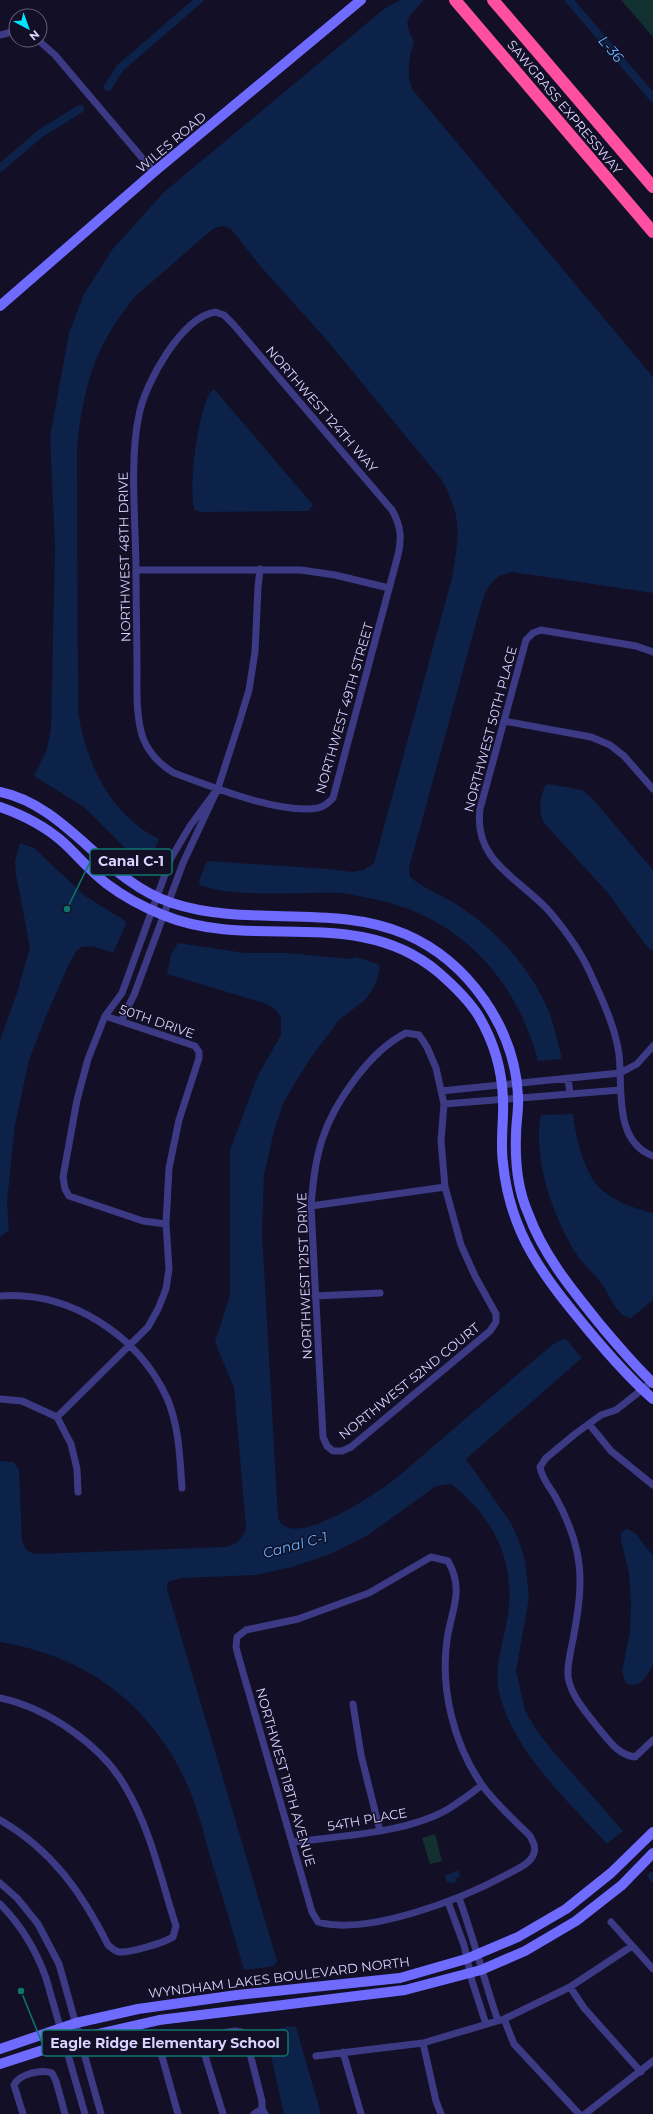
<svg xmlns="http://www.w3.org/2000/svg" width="653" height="2114" font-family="Montserrat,sans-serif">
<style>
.green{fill:#12302f}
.water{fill:#0c2248}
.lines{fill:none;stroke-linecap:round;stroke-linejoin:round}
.canal{stroke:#0c2248;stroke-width:8}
.street{stroke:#3d3a85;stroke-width:7}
.secondary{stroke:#6f6bff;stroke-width:10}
.highway{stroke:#ff4fa3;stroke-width:12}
.labels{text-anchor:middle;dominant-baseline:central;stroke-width:3;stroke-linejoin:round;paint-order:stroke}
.street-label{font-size:13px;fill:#d9d4ff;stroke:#130f26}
.water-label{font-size:14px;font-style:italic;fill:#62b6ff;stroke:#130f26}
.leader{fill:none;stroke:#0f766e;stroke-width:1.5}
.callout-dot{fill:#0f766e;stroke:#130f26;stroke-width:1.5}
.callout{fill:#130f26;stroke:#0f766e;stroke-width:1.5}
.callout-label{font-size:14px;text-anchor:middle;font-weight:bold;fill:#d9d4ff}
</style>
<rect width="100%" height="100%" fill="#130f26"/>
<path class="green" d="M621 0H653V37Z
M435 1834 442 1861 430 1864 422 1838Z"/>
<path class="water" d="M400 0H424C407 19 402 18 414 42 409 57 406 74 412 89L653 377V593L512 572C492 576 487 587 481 605L409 868 410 877C427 891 448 897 465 910 501 935 533 972 549 1012 555 1027 558 1044 562 1059L538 1061C516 979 462 919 378 900 366 898 354 894 342 893 302 891 235 899 200 885L199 881 207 861 328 869 352 872 364 870 374 863 452 578C459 537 463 517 441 479L325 338 261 267 231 229 224 226 214 228C195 244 177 260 159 276 151 283 141 290 134 298 94 346 82 391 77 451L78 712C86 763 110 815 159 839L148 864 129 852 85 808 34 776 47 749 51 728 55 547 50 437 69 333 84 294 112 250 164 192 384 9Z
M214 389 313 505 308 511 200 512 195 510C187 496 199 396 214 389Z
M549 784 582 790 591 797 653 870V950L648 948 608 893 544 823C538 812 540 797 545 786Z
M20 843 34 848 85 896 127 922 113 953 92 946 82 947 77 950 70 962 46 1016 29 1060 15 1125 7 1201 9 1230 0 1237V1040L17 993 30 947 16 875 15 861Z
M178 943 245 953H287L351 959 356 957 378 964 380 967 377 980 371 992 365 1000 339 1020 310 1059 295 1083 284 1102 275 1127 264 1175 262 1233 278 1518C290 1552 373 1495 390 1483 408 1469 425 1453 443 1438 479 1407 516 1376 552 1345L565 1338 582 1358 466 1459 511 1523 519 1541 525 1560 529 1598 516 1671 525 1710 535 1728 551 1749 623 1831 607 1844C568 1801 515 1753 500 1696 493 1670 502 1647 507 1621 517 1565 496 1519 451 1484L436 1486 368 1535 330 1554 292 1567 256 1575 181 1578 168 1582 167 1589 277 1961 274 1966 244 1970C233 1931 221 1892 209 1853 203 1830 197 1806 187 1784 151 1704 86 1656 0 1642V1461L13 1462 19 1469 22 1539C24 1548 27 1552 36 1554L225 1547C237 1545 242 1539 246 1528L234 1388 215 1342 230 1295V1150L258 1075 281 1035V1017L275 1009 267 1004 167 974 171 955Z
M573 1114C575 1134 583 1167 596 1184 608 1199 635 1209 653 1213V1300L631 1318C618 1318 610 1296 604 1287 596 1274 583 1265 575 1252 553 1216 532 1157 541 1115Z
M627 1529 635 1533 653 1556V1665C646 1676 641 1690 626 1683L622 1672 630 1632 631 1603 629 1573 621 1540V1532Z
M458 1870 460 1877 456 1878 457 1882 451 1884 450 1882H447L445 1876Z
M288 2026 296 2027 321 2114H284L269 2047 262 2034Z"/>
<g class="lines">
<path class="canal" d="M569 0 653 98
M108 87 120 68 199 0
M0 168 41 133 80 109
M652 1876 653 1878"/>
<path class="street" d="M0 35 16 31
M38 40 55 55 154 172
M215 312 224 315 233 324 392 510C401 526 402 538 398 555L333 798C328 803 325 806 318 808 281 815 210 786 174 773 160 765 147 751 142 735 136 714 137 692 137 671 137 638 136 605 136 572 136 524 129 461 139 415 145 383 181 318 215 312Z
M136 570H301L335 575 389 588
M653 652 636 646 541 630 533 633 526 640 480 809C473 861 519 878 549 911 566 931 582 953 592 977 603 1001 615 1027 619 1054 623 1088 613 1141 653 1156
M504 721 591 737 610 745 624 756 653 789
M121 1021 134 995 183 863 218 788 239 723 249 690 255 652 258 587 260 569
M406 1033 419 1035 427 1047 436 1068 444 1104 441 1141 445 1187 461 1245 475 1276 496 1314V1322L490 1331 351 1447 342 1451H333L327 1446 323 1437 311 1206C313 1183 315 1162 322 1140 334 1102 371 1050 406 1033Z
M568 1078 570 1094
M441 1091 620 1073 637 1064 653 1046
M444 1104 620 1090
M311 1206 445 1187
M166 1224 143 1221 69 1196 65 1189 63 1177 77 1100 88 1059 105 1016 122 993 171 858 190 826 218 788
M0 1296C70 1291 138 1335 167 1398 179 1426 180 1458 182 1488
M315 1296 380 1293
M653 1381 616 1410 601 1415 575 1434 546 1458 540 1467C542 1479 549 1486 555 1496 565 1514 573 1533 577 1552 583 1579 579 1607 574 1634 572 1647 567 1662 568 1676 570 1695 588 1715 600 1730 610 1742 619 1755 635 1757L653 1740
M0 1399 22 1401 57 1417 71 1444 77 1469 78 1492
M57 1417 148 1327 158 1309 166 1289 169 1269 166 1224 169 1168 179 1120 199 1058V1052L195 1046 105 1016
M589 1424 611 1451 653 1485
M431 1557 448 1561C465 1591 451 1610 447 1640 440 1689 454 1745 482 1785 495 1803 514 1820 530 1836 533 1842 536 1846 534 1853 531 1864 515 1870 506 1875 462 1899 367 1936 318 1922L312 1912 238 1655 236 1647 237 1637 246 1630 298 1619 369 1593Z
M0 1698C47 1708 102 1745 126 1788 151 1830 161 1880 176 1926L173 1937C164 1943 129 1953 119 1952 114 1951 112 1948 108 1945 82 1893 52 1850 0 1820
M353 1704 361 1755 380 1831
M293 1842C340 1836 409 1833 450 1808 461 1801 472 1793 482 1785
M0 1883 17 1898 38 1924 59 1964 101 2114
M459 1898C474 1939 484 1980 498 2021
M448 1902 464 1945 472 1981 486 2024
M0 1904C21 1925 36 1950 46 1978L85 2114
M611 1922 653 1969
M570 1987 584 2008 641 2072
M504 2019 514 2044 579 2114
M199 2036 223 2114
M423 2043 436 2101 441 2114
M343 2052 361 2114
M316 2056 423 2043 504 2019 570 1987 632 1946
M23 2114 14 2085C19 2074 41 2069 52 2073L56 2081 65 2114
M178 2114 161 2053 163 2046 169 2041 235 2031 242 2032 246 2038 262 2101V2109L265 2114
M254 2114 262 2109
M585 2114 653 2061"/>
<path class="secondary" d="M0 306 154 172 361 0
M0 792C68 806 104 881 172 903 248 928 332 903 405 934 468 961 515 1028 518 1096 519 1109 516 1122 516 1135 515 1161 518 1190 528 1213 544 1257 574 1292 603 1328 619 1347 635 1366 653 1383
M0 807C23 815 45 826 64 843 78 856 91 872 107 884 123 896 143 907 163 915 253 952 357 904 438 972 453 985 467 998 478 1015 493 1040 502 1070 503 1099 504 1120 500 1142 503 1163 510 1235 545 1278 589 1331 609 1355 630 1379 653 1399
M0 2049 76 2023 138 2009 237 1995 400 1978 466 1959 518 1937 566 1909 611 1873 653 1832
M0 2064 80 2038 159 2020 405 1990 481 1970 525 1951 576 1921 622 1885 653 1853"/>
<path class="highway" d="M455 0 653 232
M493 0 653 187"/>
</g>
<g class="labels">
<g class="street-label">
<text transform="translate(565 107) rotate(50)">SAWGRASS EXPRESSWAY</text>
<text transform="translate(171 142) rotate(-40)">WILES ROAD</text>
<text transform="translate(322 409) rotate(49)">NORTHWEST 124TH WAY</text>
<text transform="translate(124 557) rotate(-91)">NORTHWEST 48TH DRIVE</text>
<text transform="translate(344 708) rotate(-74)">NORTHWEST 49TH STREET</text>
<text transform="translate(490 729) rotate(-75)">NORTHWEST 50TH PLACE</text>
<text transform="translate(157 1021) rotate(19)">50TH DRIVE</text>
<text transform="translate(304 1276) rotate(-92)">NORTHWEST 121ST DRIVE</text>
<text transform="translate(409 1381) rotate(-39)">NORTHWEST 52ND COURT</text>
<text transform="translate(286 1777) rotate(74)">NORTHWEST 118TH AVENUE</text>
<text transform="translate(367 1819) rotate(-10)">54TH PLACE</text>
<text transform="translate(279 1977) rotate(-7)">WYNDHAM LAKES BOULEVARD NORTH</text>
</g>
<g class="water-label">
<text transform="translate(611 49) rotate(49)">L-36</text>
<text transform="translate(295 1545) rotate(-15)">Canal C-1</text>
</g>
</g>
<path class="leader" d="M67 909L90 862M21 1991L42 2043"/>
<g class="callout-dot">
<circle cx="67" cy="909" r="4"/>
<circle cx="21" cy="1991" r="4"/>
</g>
<g class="callout">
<rect x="90" y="849" width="82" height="26" rx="4"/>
<rect x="42" y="2030" width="246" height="26" rx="4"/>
</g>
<g class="callout-label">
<text x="131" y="866">Canal C-1</text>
<text x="165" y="2048">Eagle Ridge Elementary School</text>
</g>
<g transform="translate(28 28) rotate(139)"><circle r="19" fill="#130f26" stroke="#625e7d"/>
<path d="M0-3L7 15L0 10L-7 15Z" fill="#00e5ff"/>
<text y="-6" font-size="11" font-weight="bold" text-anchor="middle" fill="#d9d4ff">N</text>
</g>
</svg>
